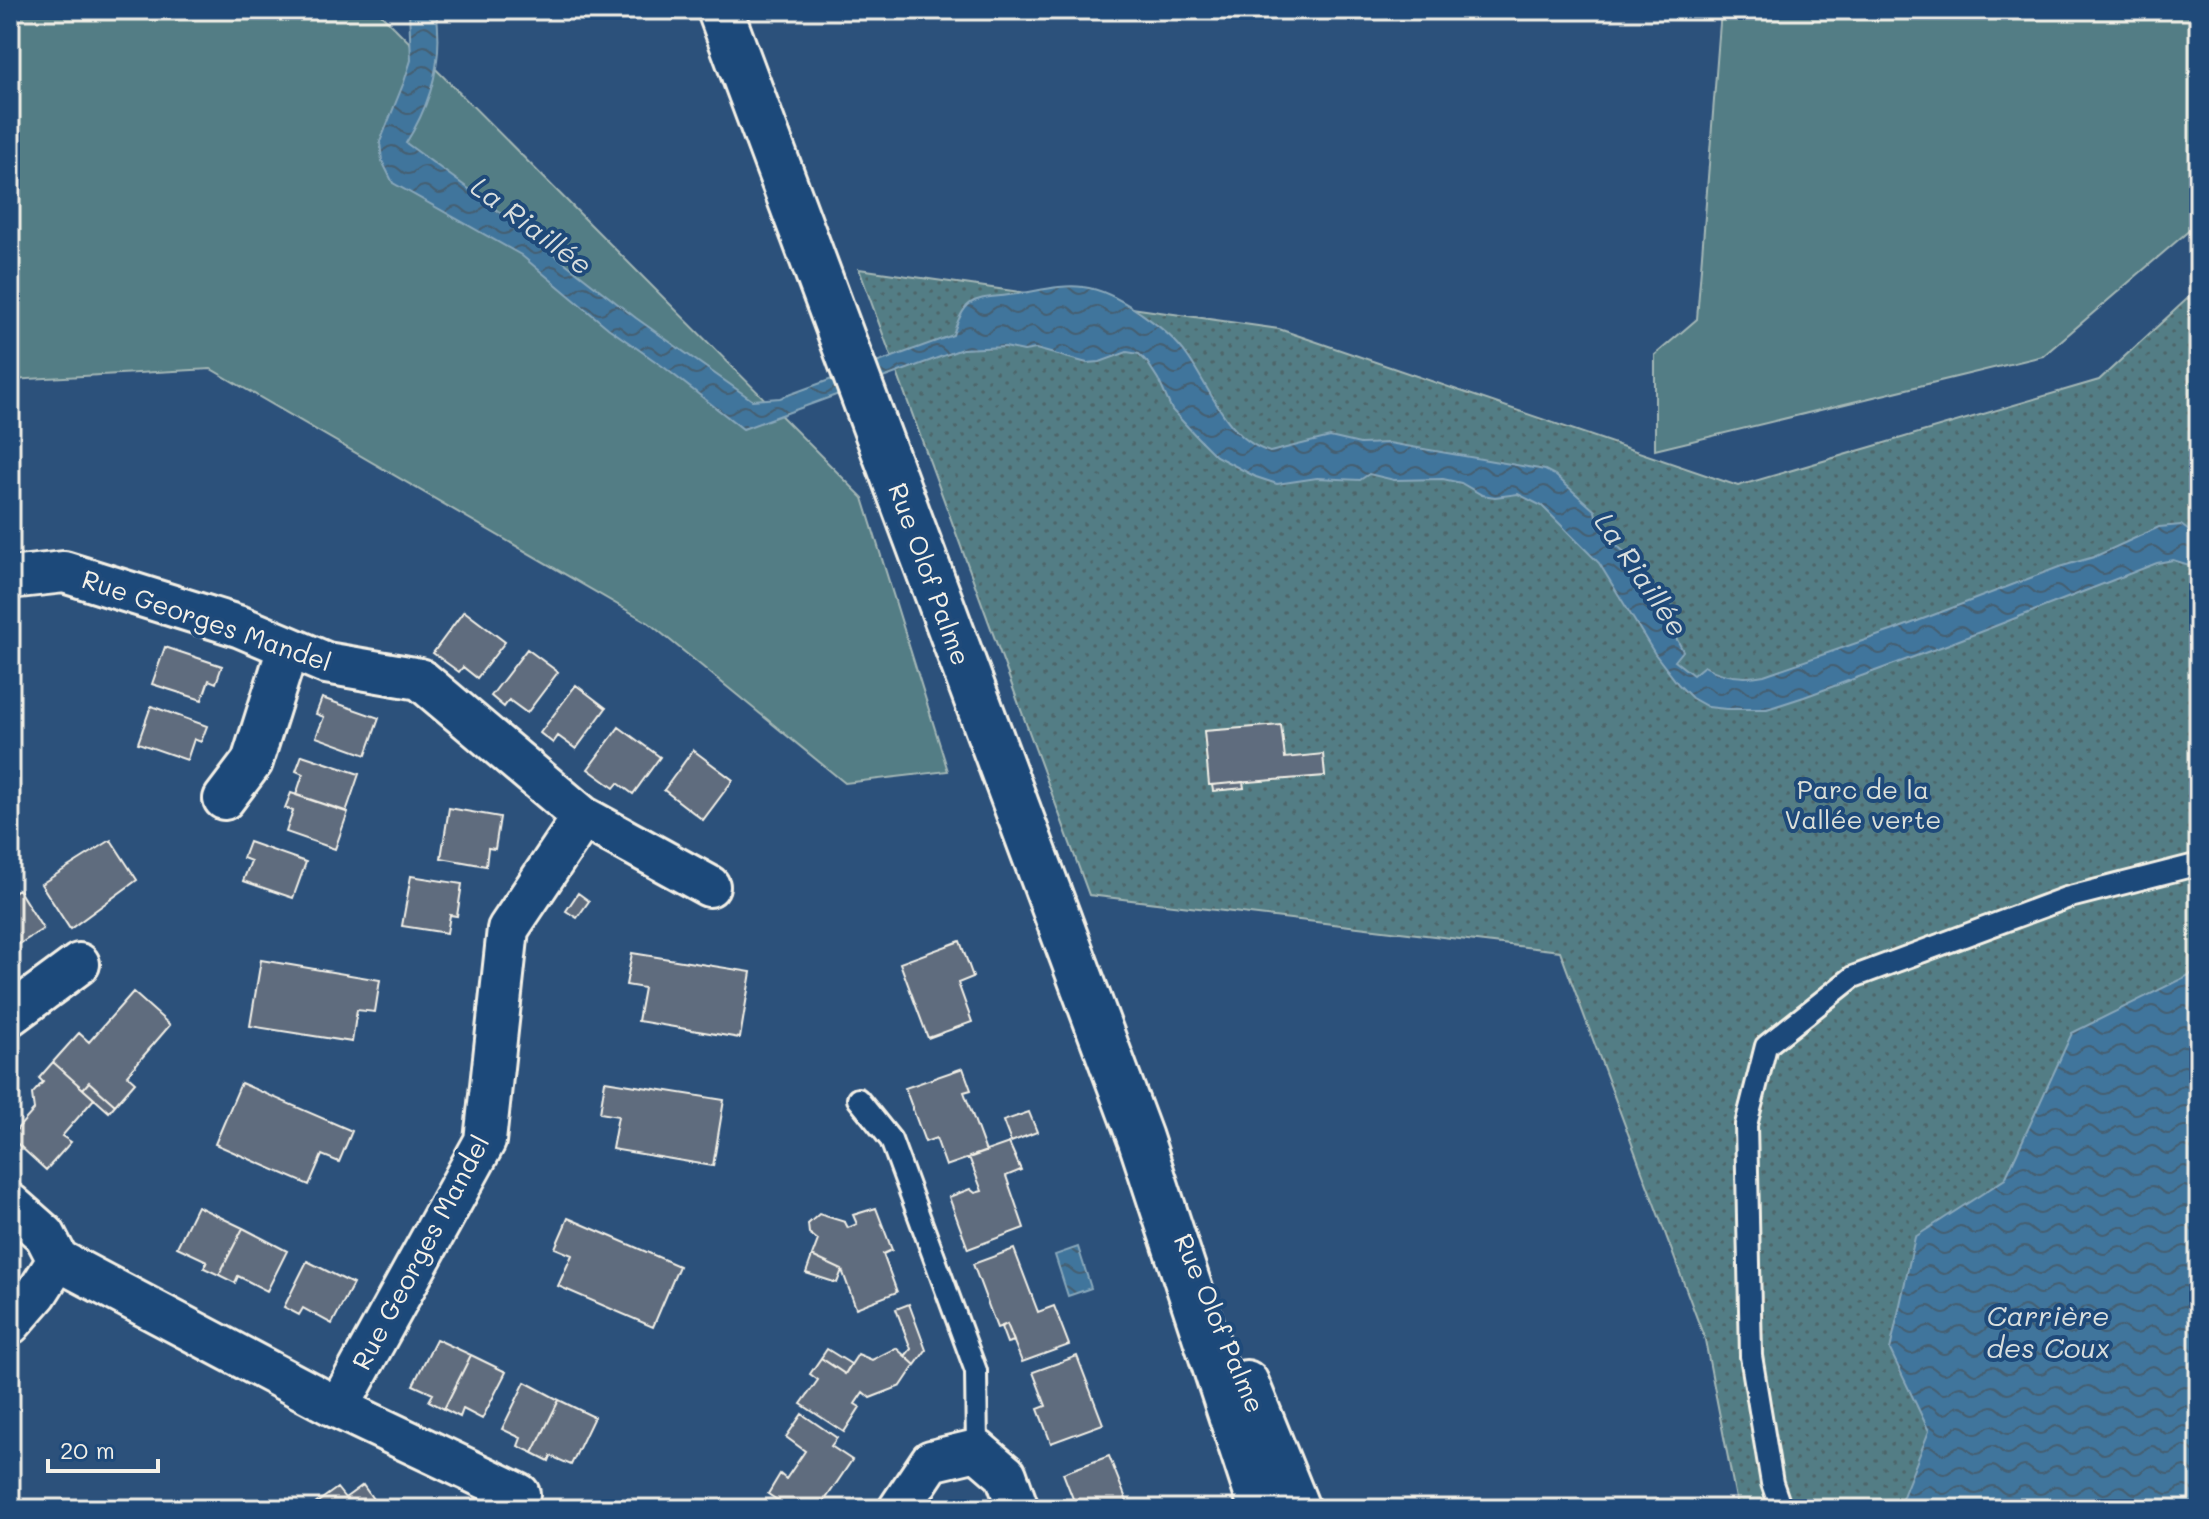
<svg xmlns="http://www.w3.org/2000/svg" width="2209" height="1519" font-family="Mali,sans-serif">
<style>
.green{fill:#537d85;stroke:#a4b7b6;stroke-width:2}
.park{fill:url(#park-dots);stroke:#a4b7b6;stroke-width:2}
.water{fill:url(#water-waves);stroke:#88a7ba;stroke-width:2}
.building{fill:#5e6c7e;stroke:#f4f1e8;stroke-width:2}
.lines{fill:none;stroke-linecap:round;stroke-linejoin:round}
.lane-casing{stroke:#f4f1e8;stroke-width:26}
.street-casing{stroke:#f4f1e8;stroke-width:46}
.secondary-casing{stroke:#f4f1e8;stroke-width:50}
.lane{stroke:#1f4a7a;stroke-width:20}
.street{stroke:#1f4a7a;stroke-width:40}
.secondary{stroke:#1f4a7a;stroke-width:44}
.labels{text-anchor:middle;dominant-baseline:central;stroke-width:8;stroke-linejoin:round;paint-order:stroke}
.street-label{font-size:26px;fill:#f4f1e8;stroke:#1f4a7a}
.park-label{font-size:26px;fill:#dce0d9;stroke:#1f4a7a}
.water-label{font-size:28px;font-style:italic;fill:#d9dedd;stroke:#1f4a7a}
</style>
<defs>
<pattern id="park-dots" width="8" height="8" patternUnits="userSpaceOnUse" patternTransform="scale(2)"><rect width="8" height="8" fill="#537d85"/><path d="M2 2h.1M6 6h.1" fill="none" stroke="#4e6569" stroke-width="1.8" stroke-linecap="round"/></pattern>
<pattern id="water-waves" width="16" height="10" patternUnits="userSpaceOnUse" patternTransform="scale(2)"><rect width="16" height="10" fill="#40759c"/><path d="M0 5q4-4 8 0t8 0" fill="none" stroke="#445e71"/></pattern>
</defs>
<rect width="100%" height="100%" fill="#2c517b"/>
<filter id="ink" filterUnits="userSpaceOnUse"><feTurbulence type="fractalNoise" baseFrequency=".0125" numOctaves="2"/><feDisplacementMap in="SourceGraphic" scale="16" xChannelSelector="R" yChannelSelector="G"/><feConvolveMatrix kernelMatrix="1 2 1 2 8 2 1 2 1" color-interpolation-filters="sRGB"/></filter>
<g filter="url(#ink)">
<path class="green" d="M10 10H377L863 498 948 771 845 783 649 623 211 369 10 380Z
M1721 10H2199V222L2043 356 1655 450V355L1697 319Z"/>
<path class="park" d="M859 269 1279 329 1738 486 2099 380 2199 288V1509H1738L1705 1340 1560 951 1089 895Z"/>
<path class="water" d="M409 10H436C444 58 432 102 406 143L480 197 636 318 752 400 780 398 953 335C966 292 977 300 1017 294 1038 291 1062 284 1083 287 1115 290 1171 331 1188 357 1211 390 1227 439 1270 452L1330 437 1360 444 1389 443 1545 470 1555 475 1595 511 1598 526 1639 567 1683 651 1675 661 1693 675 1704 666C1723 677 1744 679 1764 675L1894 630 2059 567 2094 557 2159 527 2181 525 2199 538V568L2173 560 2157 563 1949 644 1804 697 1767 709H1726L1708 707 1692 698 1678 684 1655 654 1599 563 1542 506 1518 494 1495 497 1482 495 1461 483 1443 479 1394 480 1369 474 1360 480 1317 478 1277 484 1256 477 1216 456 1197 437 1172 410 1158 379 1147 362 1139 354 1127 352 1100 362 1087 363 1036 349 1024 351 1005 347 962 349 743 429 665 368 608 328 521 255 393 183 382 161 380 142 404 82 411 60Z
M2199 970V1509H1898L1929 1431 1890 1350 1915 1237 2005 1179 2072 1033Z
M1078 1247 1091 1288 1068 1296 1055 1255Z"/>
<path class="building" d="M464 611 505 642 477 678 463 667 459 672 433 653Z
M165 647 222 666 216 683 209 680 202 700 152 684Z
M527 649 558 672 527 713 509 700 504 707 491 696Z
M576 685 606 708 576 749 558 736 553 743 540 733Z
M322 698 379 718 366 755 316 737 324 717 316 714Z
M151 706 207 726 201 742 194 739 187 760 138 743Z
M1281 725 1285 758 1323 754 1325 776 1209 785 1204 731Z
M619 727 660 757 633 794 618 783 614 788 588 769Z
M693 750 733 780 703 820 664 790Z
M302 755 359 774 346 812 296 795 303 774 296 771Z
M1243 782 1244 788 1213 791 1212 785Z
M291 793 348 812 335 849 286 832 293 811 285 808Z
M449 808 500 817 495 849 488 848 486 866 441 858Z
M111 840 137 880 70 929 41 884Z
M249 842 306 862 293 898 243 881 251 861 243 858Z
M411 876 462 884 457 916 450 915 447 933 402 926Z
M18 889 43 929 10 950V894Z
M578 893 589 901 577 918 566 911Z
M960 941 973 977 958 983 972 1022 928 1038 900 963Z
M632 953 751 972 740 1038 638 1021 644 988 626 985Z
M261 960 380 980 375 1012 357 1010 352 1042 250 1026Z
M133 992 170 1025 127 1075 135 1082 115 1105 89 1082 83 1089 53 1062 79 1033 89 1042Z
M53 1062 94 1099 62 1136 71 1142 46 1170 10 1137 34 1110 32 1094 43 1082 39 1078Z
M963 1068 971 1090 964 1092 986 1152 946 1166 936 1138 925 1142 905 1088Z
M605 1081 724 1100 713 1166 612 1149 618 1116 600 1113Z
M89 1082 115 1105 109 1112 83 1089Z
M241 1083 352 1131 339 1162 322 1155 309 1185 215 1144Z
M1029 1112 1037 1132 1011 1142 1003 1121Z
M1009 1143 1021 1170 1006 1176 1024 1228 968 1249 949 1197 970 1189 975 1193 982 1191 969 1157Z
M197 1206 243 1228 219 1275 204 1268 207 1261 177 1247Z
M876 1208 892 1250 883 1254 897 1292 856 1308 842 1270 812 1256 818 1240 809 1233 808 1224 819 1214 845 1222 848 1228 857 1224 853 1215Z
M568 1218 679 1266 653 1327 558 1286 572 1255 555 1248Z
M243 1228 287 1251 267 1291 238 1276 235 1283 219 1275Z
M1014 1249 1038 1312 1054 1306 1069 1345 1022 1362 1007 1324 997 1328 973 1264Z
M812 1256 842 1270 837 1283 806 1273Z
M307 1261 353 1284 332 1324 303 1308 299 1315 284 1307Z
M909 1304 926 1350 915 1365 905 1356 911 1349 896 1309Z
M1007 1324 1014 1341 1007 1343 1001 1327Z
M436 1339 471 1355 444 1409 429 1401 433 1394 413 1385Z
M896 1348 915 1365 901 1386 870 1398 863 1392 855 1404 860 1407 844 1432 801 1404 818 1380 810 1374 821 1358 845 1374 858 1354 872 1360Z
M827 1349 851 1364 845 1374 821 1358Z
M471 1355 506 1372 482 1419 463 1409 460 1417 444 1409Z
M1077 1356 1103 1424 1051 1443 1038 1409 1046 1406 1033 1372Z
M525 1382 559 1400 533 1453 518 1446 521 1438 502 1429Z
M559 1400 594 1417 571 1465 551 1456 549 1461 533 1453Z
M802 1414 837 1438 831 1446 852 1460 819 1509H791L768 1494 780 1474 786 1479 805 1451 786 1437Z
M1109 1456 1130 1509H1077L1063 1473Z
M363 1485 380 1509H308L337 1488 345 1498Z"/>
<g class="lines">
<defs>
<path id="lane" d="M858 1099 891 1140 976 1371 977 1450
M1781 1509 1772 1483 1751 1356 1746 1125 1766 1046 1853 977 2066 898 2199 864"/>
<path id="street" d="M10 578 64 572 241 627 326 663 420 679 583 817 709 886
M224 799 252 762 288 648
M10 1015 79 964
M10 1204 45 1235 58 1260 37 1293 10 1324
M58 1260 338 1408 519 1494
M338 1408 485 1141 508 929 583 817
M899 1509 931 1461 977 1450 1006 1475 1018 1509"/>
<path id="secondary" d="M720 10 1140 1138 1262 1509
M1246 1383 1297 1509"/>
</defs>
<use href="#lane" class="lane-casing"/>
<use href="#street" class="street-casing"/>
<use href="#secondary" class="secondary-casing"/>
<use href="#lane" class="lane"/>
<use href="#street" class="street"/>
<use href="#secondary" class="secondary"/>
</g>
</g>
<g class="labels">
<g class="street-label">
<text transform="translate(930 574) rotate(70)">Rue Olof Palme</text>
<text transform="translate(207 620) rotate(19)">Rue Georges Mandel</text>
<text transform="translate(420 1252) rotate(-62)">Rue Georges Mandel</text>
<text transform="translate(1220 1323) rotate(67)">Rue Olof Palme</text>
</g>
<g class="park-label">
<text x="1863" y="789">Parc de la<tspan x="1863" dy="30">Vallée verte</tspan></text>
</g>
<g class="water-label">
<text transform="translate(532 225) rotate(37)">La Riaillée</text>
<text transform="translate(1642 574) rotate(56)">La Riaillée</text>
<text x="2048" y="1315">Carrière<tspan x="2048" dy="32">des Coux</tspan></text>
</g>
</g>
<rect width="2209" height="1519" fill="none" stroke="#1f4a7a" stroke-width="40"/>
<rect x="20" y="20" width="2169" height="1479" fill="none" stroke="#f4f1e8" stroke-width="3" filter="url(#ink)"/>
<path d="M48 1459v12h110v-12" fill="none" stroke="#f4f1e8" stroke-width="4"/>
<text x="60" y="1459" font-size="24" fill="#f4f1e8" stroke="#1f4a7a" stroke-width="6" paint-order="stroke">20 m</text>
</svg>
